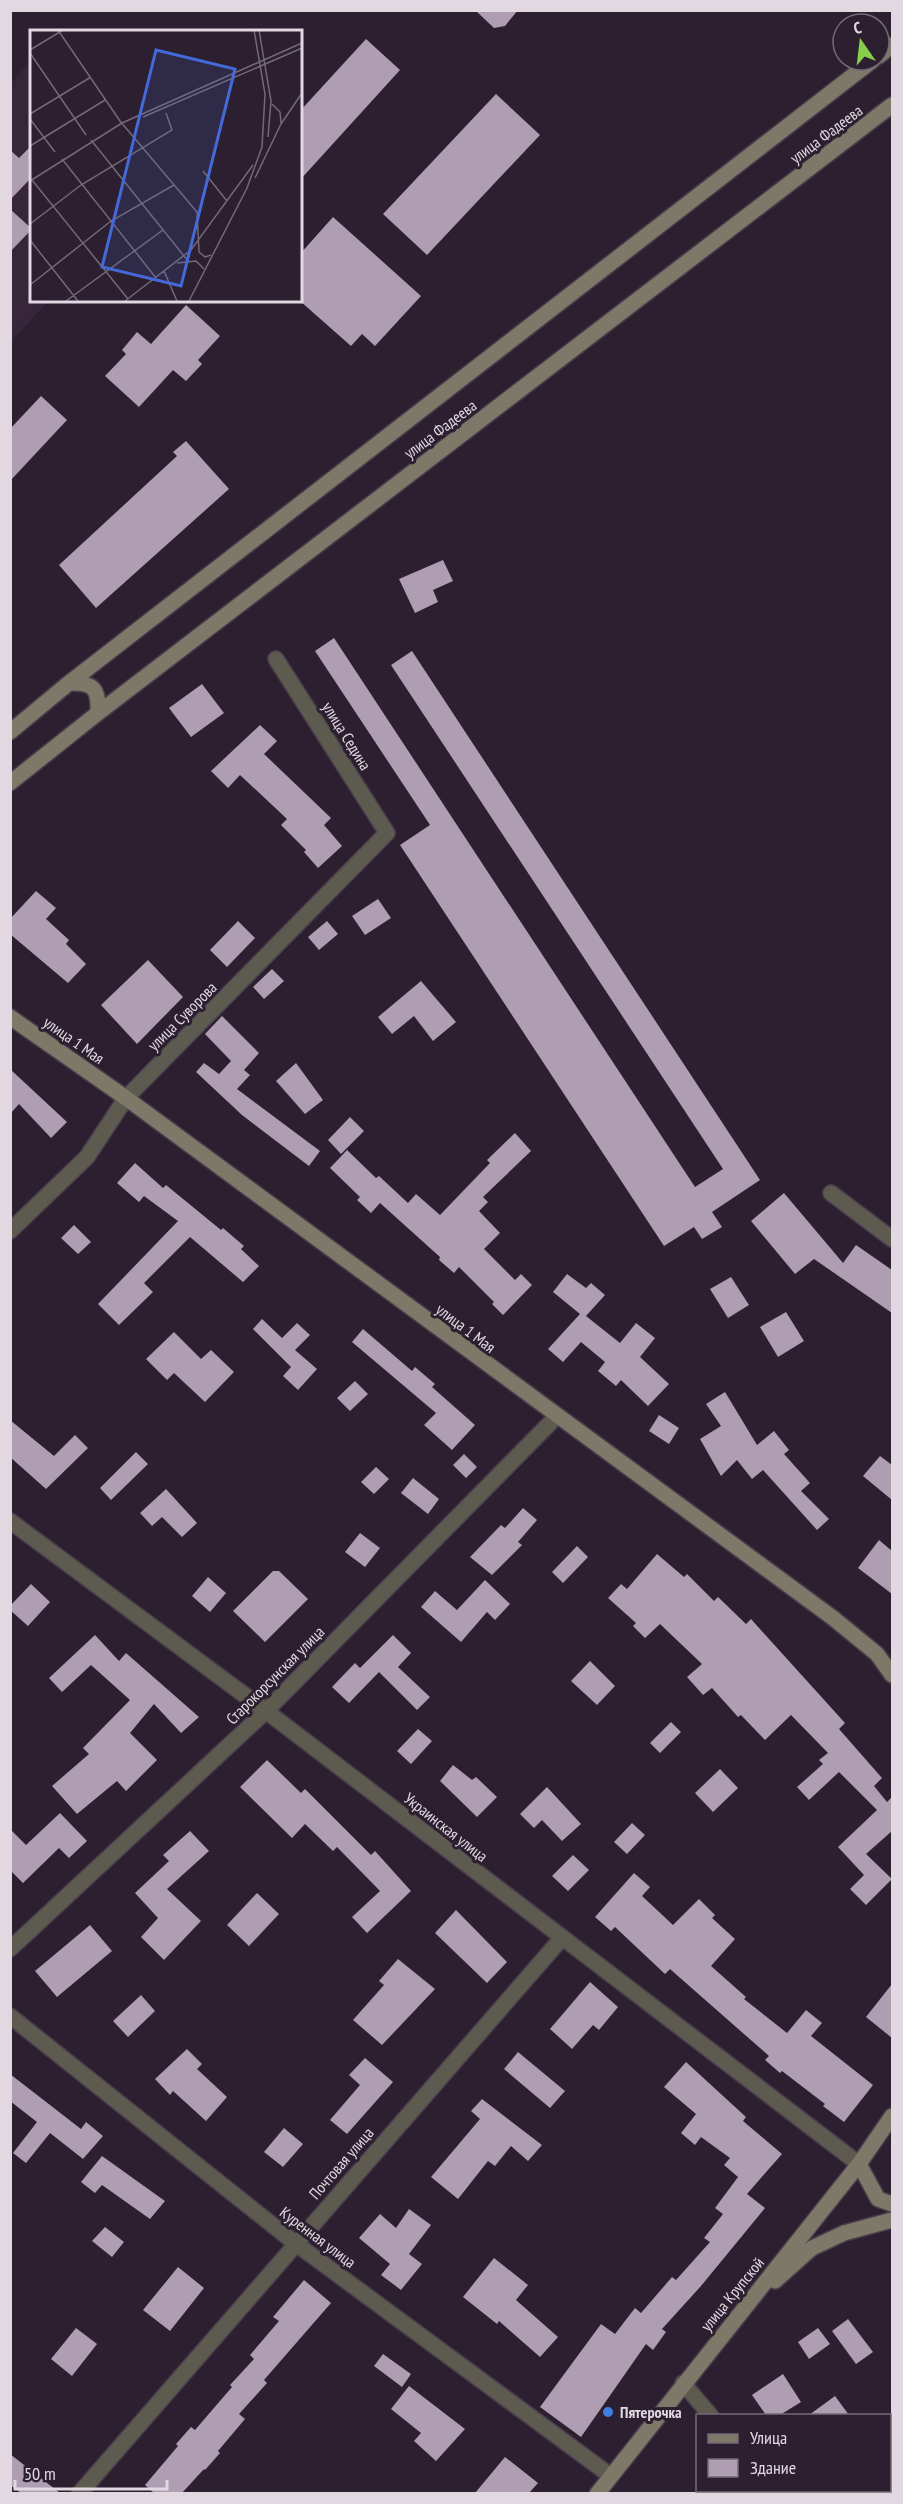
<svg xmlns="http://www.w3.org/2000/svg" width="903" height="2504" font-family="'PT Sans Narrow',sans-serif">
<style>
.built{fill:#37253a}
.building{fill:#af9db2}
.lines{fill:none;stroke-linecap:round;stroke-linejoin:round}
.street-casing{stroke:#493d4c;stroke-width:18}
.secondary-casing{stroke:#493d4c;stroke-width:18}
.street{stroke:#5d5a50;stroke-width:15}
.secondary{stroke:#7d7868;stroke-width:15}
.shop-dot{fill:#3f7fe0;stroke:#2c1f2f;stroke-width:2}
.labels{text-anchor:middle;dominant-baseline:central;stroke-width:6;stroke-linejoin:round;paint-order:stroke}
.street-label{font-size:16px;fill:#e1d8e2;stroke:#2c1f2f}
.poi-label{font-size:16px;font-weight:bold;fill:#e1d8e2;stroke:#2c1f2f;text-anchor:start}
.inset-road{fill:none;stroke:#746977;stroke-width:1.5}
.view{fill:#446ada;fill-opacity:0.15;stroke:#446ada;stroke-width:3}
.inset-edge{fill:none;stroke:#e1d8e2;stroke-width:3}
</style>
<rect width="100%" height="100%" fill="#2c1f2f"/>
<path class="built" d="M31 61 32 300H50L11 341V83Z"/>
<path class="building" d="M475 10H518L505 26 494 28Z
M366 39 400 70 300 180V111Z
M496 94 540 135 427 255 383 214Z
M32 145V177L10 200V150L19 158Z
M10 209 32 229 10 252Z
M333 217 421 296 375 346 362 334 351 346 300 301V254Z
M186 305 220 336 198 360 202 364 186 381 173 370 139 407 105 376 126 354 122 350 137 332 151 344Z
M41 396 67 420 10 481V429Z
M186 441 229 489 96 608 59 565 177 456 173 452Z
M443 560 453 581 433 590 438 602 415 613 399 579Z
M334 638 695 1187 723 1169 391 665 412 651 760 1180 712 1212 722 1227 702 1239 694 1227 664 1246 400 845 430 825 315 651Z
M202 684 224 713 191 737 169 708Z
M260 725 277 741 264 754 331 818 324 825 342 846 318 868 304 852 306 850 281 825 287 819 240 775 228 788 211 771Z
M36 891 56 908 46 919 69 940 66 944 86 964 68 983 10 934V919Z
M378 899 391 918 365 935 352 916Z
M238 921 255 938 227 967 210 950Z
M327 921 338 934 319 950 308 937Z
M148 960 183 997 137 1044 101 1005Z
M272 969 284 981 264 999 253 987Z
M421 981 456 1022 433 1041 414 1016 392 1034 378 1017Z
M222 1016 259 1053 244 1070 250 1075 237 1089 320 1151 309 1166 242 1115 196 1072 204 1063 219 1074 231 1061 205 1034Z
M296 1063 323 1100 305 1114 276 1081Z
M10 1069 67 1122 51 1138 19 1104 10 1114Z
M350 1117 364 1131 341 1154 328 1140Z
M515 1133 531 1151 483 1197 488 1202 479 1211 500 1233 484 1249 515 1280 521 1274 532 1285 503 1315 492 1304 494 1302 459 1267 454 1273 439 1260 440 1257 380 1203 371 1213 357 1200 360 1197 330 1168 347 1150 376 1178 379 1176 408 1203 416 1194 440 1215 490 1163 487 1160Z
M135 1163 163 1188 166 1185 221 1230 223 1228 244 1246 241 1249 259 1266 243 1282 190 1237 144 1283 153 1292 119 1325 98 1304 178 1221 144 1196 139 1202 117 1183Z
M784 1193 843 1263 856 1245 892 1270V1313L814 1259 795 1274 751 1221Z
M74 1225 91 1242 78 1254 61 1238Z
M567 1274 586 1288 591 1283 605 1295 586 1316 620 1343 636 1323 655 1338 640 1357 669 1384 648 1406 621 1380 616 1386 598 1371 605 1362 581 1342 563 1362 548 1349 580 1314 553 1292Z
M731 1277 749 1305 728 1318 710 1289Z
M786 1312 804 1341 778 1357 760 1327Z
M262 1319 282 1338 297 1323 310 1335 295 1350 317 1369 298 1390 283 1376 291 1367 253 1329Z
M363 1329 412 1371 415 1367 435 1384 432 1387 475 1425 452 1450 424 1425 436 1413 352 1342Z
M174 1332 201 1359 211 1350 234 1372 205 1402 174 1373 167 1380 146 1359Z
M355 1381 368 1394 350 1411 337 1398Z
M725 1392 757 1445 774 1431 789 1450 784 1454 810 1483 801 1491 829 1519 817 1530 763 1470 752 1479 737 1460 721 1476 700 1439 721 1426 706 1404Z
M659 1415 679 1428 669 1444 649 1431Z
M10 1420 54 1456 75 1435 88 1448 46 1489 10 1457Z
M136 1452 148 1464 111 1500 100 1488Z
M464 1454 477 1467 466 1478 453 1465Z
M880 1456 892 1465V1500L863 1476Z
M376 1467 389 1479 374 1494 361 1482Z
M413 1478 439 1499 428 1514 401 1493Z
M166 1489 197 1523 182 1537 162 1517 152 1526 140 1513Z
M523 1508 537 1520 518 1542 522 1545 492 1575 470 1557 501 1525 505 1528Z
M360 1533 380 1548 365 1567 345 1552Z
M879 1540 892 1551V1594L858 1568Z
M577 1546 588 1557 563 1583 552 1572Z
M657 1554 684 1577 687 1574 714 1601 718 1597 746 1624 751 1619 845 1723 839 1729 882 1778 874 1786 887 1802 892 1797V1831L866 1854 892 1879 866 1905 850 1889 864 1875 838 1847 877 1810 839 1772 809 1800 797 1787 823 1764 819 1760 828 1753 791 1715 765 1740 741 1715 738 1717 712 1688 703 1695 687 1677 702 1664 660 1624 645 1638 633 1626 636 1623 608 1598 621 1584 627 1589Z
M273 1571H279L308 1599 265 1642 233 1611Z
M208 1577 226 1593 210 1612 192 1596Z
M485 1580 510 1604 495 1620 487 1612 461 1642 421 1607 435 1591 457 1610Z
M31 1584 50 1602 28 1626 10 1610V1606Z
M95 1635 119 1661 126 1653 199 1717 181 1733 154 1704 130 1733 157 1760 126 1791 117 1781 77 1814 52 1786 89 1754 83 1748 130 1700 91 1665 62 1692 49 1678Z
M393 1635 411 1653 398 1667 430 1697 417 1710 379 1672 349 1703 332 1687 355 1663 360 1668Z
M590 1661 615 1686 597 1705 571 1681Z
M671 1722 681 1732 660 1753 650 1743Z
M418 1729 432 1741 411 1764 397 1751Z
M267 1760 301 1793 305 1789 371 1855 375 1851 411 1891 367 1933 352 1917 380 1891 337 1847 333 1851 305 1824 292 1838 240 1787Z
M453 1765 472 1780 476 1777 497 1797 477 1817 440 1781Z
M720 1769 738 1788 713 1812 695 1793Z
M547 1787 581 1824 562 1841 542 1820 534 1828 520 1814Z
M60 1813 87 1841 69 1858 59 1848 23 1883 10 1870V1829L26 1845Z
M632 1823 645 1835 627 1854 614 1842Z
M190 1831 209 1851 167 1889 201 1921 164 1960 141 1937 158 1918 135 1893 169 1861 163 1855Z
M573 1855 589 1870 568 1891 552 1876Z
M634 1873 650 1887 642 1896 673 1925 699 1899 715 1915 712 1918 735 1939 711 1966 746 1997 744 1999 787 2033 806 2010 822 2023 811 2036 873 2085 844 2122 823 2106 825 2104 782 2071 780 2073 765 2060 769 2056 670 1969 665 1974 615 1927 611 1931 595 1917Z
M257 1893 279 1914 249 1946 227 1925Z
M456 1910 507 1962 487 1983 435 1933Z
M90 1925 112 1951 57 1997 35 1971Z
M398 1959 435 1989 382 2045 353 2020 384 1985 379 1981Z
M590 1982 618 2007 599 2030 593 2025 572 2049 550 2029Z
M892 1984V2038L866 2017Z
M141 1995 155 2011 128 2037 113 2021Z
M187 2049 202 2064 197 2069 227 2097 206 2121 173 2091 170 2095 155 2079Z
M518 2052 565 2091 550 2108 504 2069Z
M365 2058 393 2082 347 2134 330 2120 360 2085 349 2075Z
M686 2062 746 2117 743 2121 782 2154 747 2194 765 2208 701 2286 662 2329 666 2332 653 2350 646 2344 581 2437 540 2407 601 2324 615 2334 635 2308 641 2313 672 2277 676 2280 710 2242 704 2238 723 2214 715 2208 738 2177 724 2165 730 2158 701 2137 695 2145 681 2133 696 2114 664 2087Z
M10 2074 81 2129 86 2122 103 2136 83 2159 50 2133 26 2163 13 2153 37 2122 10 2101Z
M482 2099 542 2145 528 2161 511 2146 495 2166 488 2161 458 2199 431 2177 480 2119 471 2111Z
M284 2128 303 2144 283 2167 264 2152Z
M102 2156 165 2201 150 2219 102 2185 95 2193 81 2182Z
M409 2209 431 2225 409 2254 422 2264 401 2290 381 2275 390 2264 359 2238 380 2214 396 2228Z
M105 2227 124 2242 112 2257 92 2241Z
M494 2258 528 2285 516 2300 558 2337 540 2357 499 2321 497 2324 463 2297Z
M178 2267 204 2288 170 2331 143 2310Z
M304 2280 331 2303 264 2380 267 2383 239 2414 245 2419 218 2451 220 2453 205 2470 204 2469 182 2493H154L145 2485 178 2446 176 2444 191 2427 195 2430 232 2387 230 2385 254 2359 250 2355 279 2321 273 2317Z
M848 2319 873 2352 856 2364 832 2331Z
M76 2328 97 2344 72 2376 51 2359Z
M818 2328 830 2344 809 2359 798 2342Z
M383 2354 411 2374 402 2387 374 2366Z
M783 2374 801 2402 780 2415H766L752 2395Z
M409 2386 465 2429 436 2461 414 2441 421 2433 391 2409Z
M835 2396 849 2415H809Z
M10 2454 60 2493H21L10 2485Z
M505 2457 538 2483 529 2493H475Z"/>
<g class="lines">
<defs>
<path id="street" d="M831 1193 892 1239
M10 1231 87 1157 126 1098 387 833 276 659
M10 1521 266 1711 859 2164
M10 1949 266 1711 556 1417
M10 2016 295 2243 611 2476
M683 2383 711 2416
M772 2490 774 2494
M79 2494 561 1939"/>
<path id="secondary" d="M879 56 892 45
M69 683C94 682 99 689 98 713
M10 732 69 683 873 60
M10 783 98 713 892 105
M10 1017 126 1098 833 1618 877 1654 892 1675
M859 2164 878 2199 892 2204
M775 2281 812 2248 844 2233 892 2220
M597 2494 859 2164 892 2116"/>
</defs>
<use href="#street" class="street-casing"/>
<use href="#secondary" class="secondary-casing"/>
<use href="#street" class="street"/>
<use href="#secondary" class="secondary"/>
</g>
<circle class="shop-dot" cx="608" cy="2412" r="6"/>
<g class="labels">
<g class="street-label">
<text transform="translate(826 134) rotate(-37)">улица Фадеева</text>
<text transform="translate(440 429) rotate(-37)">улица Фадеева</text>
<text transform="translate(347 736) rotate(58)">улица Седина</text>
<text transform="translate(182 1016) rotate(-45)">улица Суворова</text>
<text transform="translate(74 1040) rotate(35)">улица 1 Мая</text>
<text transform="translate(466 1328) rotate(37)">улица 1 Мая</text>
<text transform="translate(275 1675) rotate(-45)">Старокорсунская улица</text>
<text transform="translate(446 1827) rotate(38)">Украинская улица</text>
<text transform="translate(341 2163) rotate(-49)">Почтовая улица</text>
<text transform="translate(318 2237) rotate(37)">Куренная улица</text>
<text transform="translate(732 2294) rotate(-51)">улица Крупской</text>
</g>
<g class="poi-label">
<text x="620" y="2412">Пятерочка</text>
</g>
</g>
<g transform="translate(30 30)">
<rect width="272" height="272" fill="#2c1f2f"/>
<path class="inset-road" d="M28 0 90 91 167 182 169 222 175 227 181 225M229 0 241 71 238 107M0 20 33 0M0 23 56 105M242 74 250 82 251 93M0 84 61 47M113 87 272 18M0 89 25 122M61 110 158 231M0 116 75 70M32 129 126 248M173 141 197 171M225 148 251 94 272 63M2 150 98 269M0 151 92 93 272 13M0 194 51 155 142 100 136 83M0 210 48 271M147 233 166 231 174 239M134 241 147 271M0 255 81 191 144 155M36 271 133 200M95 271 161 220 223 135M159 271 217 158 232 117 235 64 224 0"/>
<path class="view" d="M126 20 205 39 151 256 72 237Z"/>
<rect width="272" height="272" class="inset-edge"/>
</g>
<rect width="903" height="2504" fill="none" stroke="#e1d8e2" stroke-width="24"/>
<rect x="696" y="2414" width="195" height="78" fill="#2c1f2f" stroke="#746977" stroke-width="1.5"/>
<rect x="708" y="2434" width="30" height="9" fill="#7d7868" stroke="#746977" stroke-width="1.5"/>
<text x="750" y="2444" font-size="18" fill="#e1d8e2">Улица</text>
<rect x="708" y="2459" width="30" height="18" fill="#af9db2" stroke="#746977" stroke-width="1.5"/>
<text x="750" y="2474" font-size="18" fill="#e1d8e2">Здание</text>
<g transform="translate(861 42) rotate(346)"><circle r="28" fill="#2c1f2f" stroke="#746977" stroke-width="1.5"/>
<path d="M0-4.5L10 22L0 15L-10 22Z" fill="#86cf4c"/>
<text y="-9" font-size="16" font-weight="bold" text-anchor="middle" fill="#e1d8e2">С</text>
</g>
<path d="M15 2480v9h152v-9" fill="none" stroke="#e1d8e2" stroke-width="3"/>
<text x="24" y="2480" font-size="18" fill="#e1d8e2" stroke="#2c1f2f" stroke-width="4.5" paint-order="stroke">50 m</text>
</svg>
